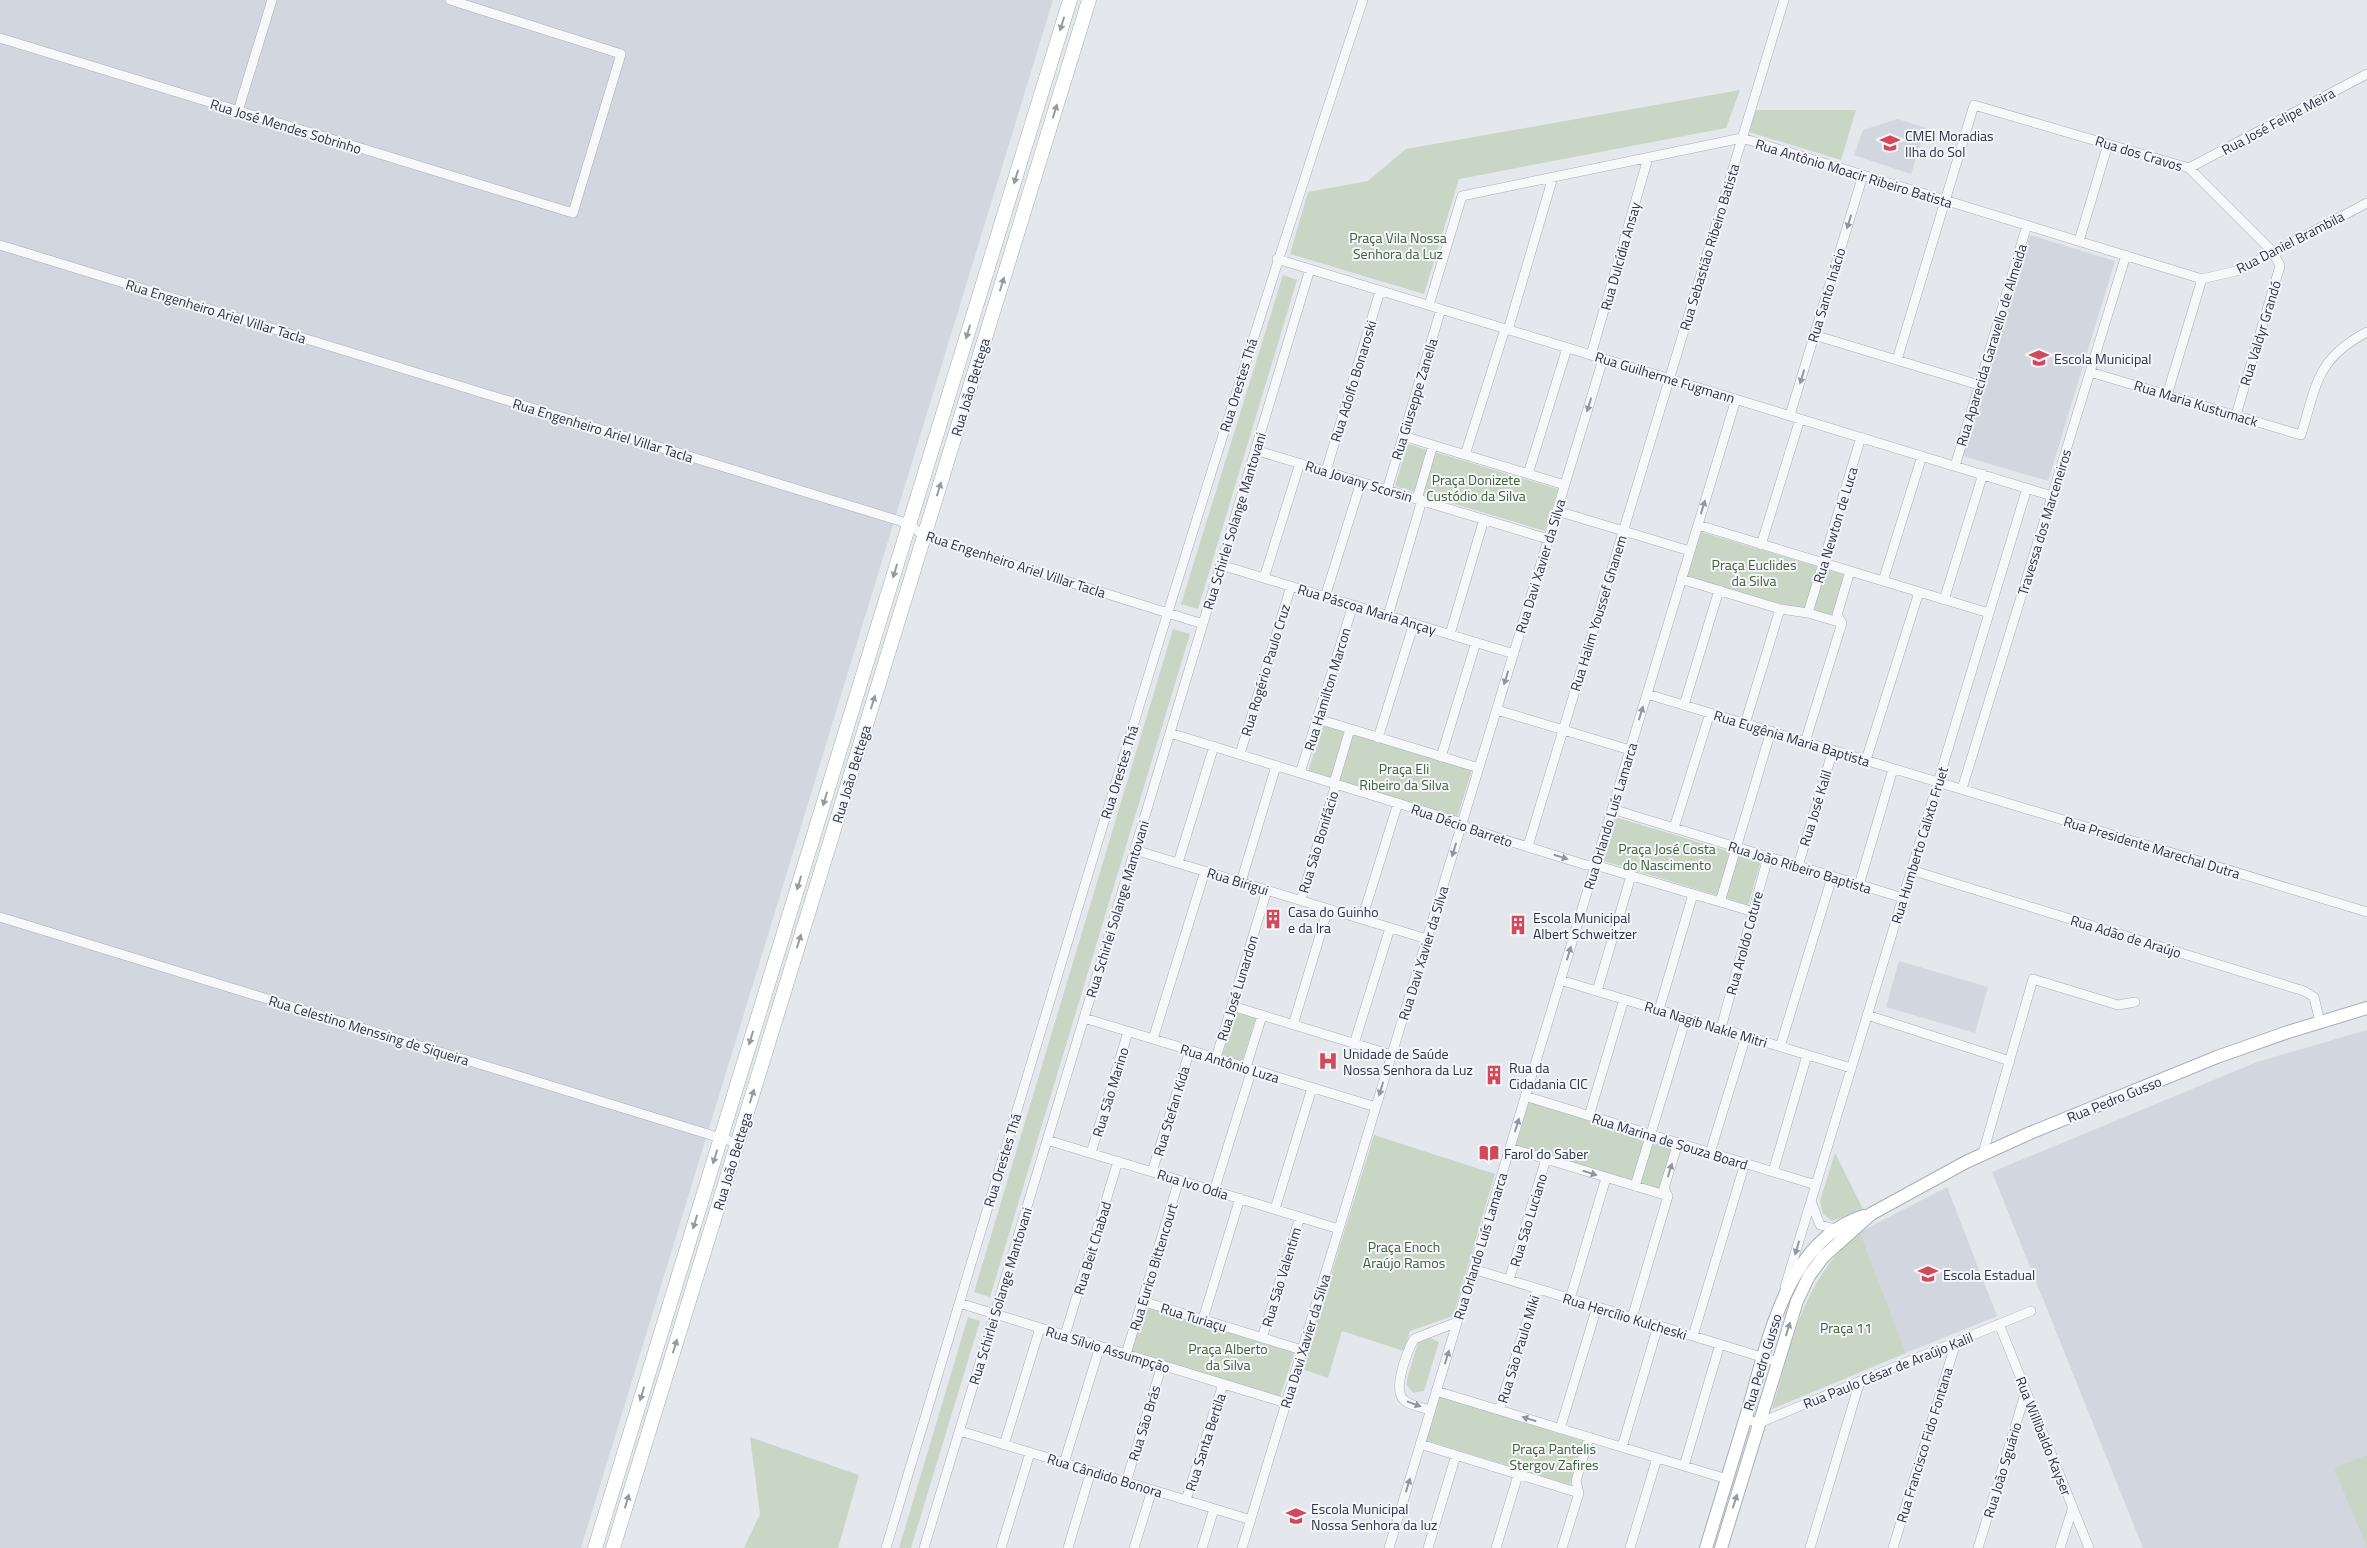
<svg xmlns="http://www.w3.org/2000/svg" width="2367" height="1548" font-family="'Titillium Web',sans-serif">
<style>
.built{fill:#d2d6de}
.green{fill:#c9d6c5}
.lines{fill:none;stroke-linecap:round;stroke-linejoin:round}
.street-casing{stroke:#a9aeb7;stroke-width:10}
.secondary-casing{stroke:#a9aeb7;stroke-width:14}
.primary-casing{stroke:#a3abb8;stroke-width:15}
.street{stroke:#f7f8fa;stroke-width:9}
.secondary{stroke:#fff;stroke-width:12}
.primary{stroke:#fff;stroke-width:14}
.oneway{fill:#959aa2}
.oneway2{fill:#9196a0}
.labels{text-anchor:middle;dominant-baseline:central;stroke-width:4;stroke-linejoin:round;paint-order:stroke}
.street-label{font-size:14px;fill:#2b3445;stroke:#f4f6f9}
.poi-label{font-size:14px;fill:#2b3445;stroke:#f4f6f9;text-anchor:start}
.park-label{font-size:14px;fill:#3f6138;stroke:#f4f6f9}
</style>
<rect width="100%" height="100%" fill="#e4e7ec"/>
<path class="built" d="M0 0H1053L581 1548H0Z
M1898 119 1926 128 1911 174 1854 155 1863 130Z
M2030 235 2115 261 2048 481 1963 456Z
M1899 961 1988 987 1975 1033 1886 1007Z
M2367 1030V1548H2143L1992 1172 2257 1062Z
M1947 1187 1997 1316 1906 1353 1860 1232Z"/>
<path class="green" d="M1740 90 1726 128 1459 179 1424 294 1290 254 1308 192 1368 181 1406 149Z
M1756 110H1856L1841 160 1749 132Z
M1283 275 1297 280 1198 609 1181 604Z
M1408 444 1558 489 1545 531 1395 486Z
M1701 532 1845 575 1833 616 1804 608 1779 604 1687 576Z
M1173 629 1190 634 990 1297 974 1292Z
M1323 724 1472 770 1457 818 1308 772Z
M1615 817 1761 861 1748 905 1601 860Z
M1236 1012 1256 1018 1242 1062 1222 1056Z
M1529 1101 1673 1145 1659 1190 1516 1146Z
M1374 1135 1495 1174 1453 1316 1410 1331 1404 1351 1342 1331 1328 1378 1302 1369Z
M1835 1153 1863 1209 1832 1221 1823 1214 1820 1201Z
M1860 1232 1906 1353 1772 1409C1793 1341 1802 1279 1860 1232Z
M1146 1305 1295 1351 1280 1397 1131 1351Z
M968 1317 980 1321 911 1548H899Z
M1428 1337 1439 1342 1424 1391 1413 1393 1407 1385V1379L1418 1343Z
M1439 1396 1583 1441 1570 1485 1425 1440Z
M750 1437 859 1475 838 1548H744L760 1514Z
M2367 1455V1548L2334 1468Z"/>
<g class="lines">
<defs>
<path id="street" d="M0 38 573 213 621 54 450 0
M238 111 272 0
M2189 168 2367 74
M2079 241 2108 144
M0 245 887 517 909 524 924 536 935 540 1203 624
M1277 259 2052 496
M1429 305 1462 196 1742 138 2202 279 2240 270 2367 203
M1508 330 1553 177
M1814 335 1979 385
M1591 355 1648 158
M1897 360 1974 105 2189 168 2273 252 2280 266 2236 415
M2090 372 2301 435C2317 384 2316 359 2367 332
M2167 395 2202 279
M1790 415 1863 175
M1403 436 1565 485
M1255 450 1548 539
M1465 455 1505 329
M1955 466 2027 225
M1326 471 1380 291
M1528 474 1567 348
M1387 490 1441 309
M1417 499 1433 445
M1557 511 1690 551
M1698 525 1989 613
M1761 545 1800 419
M1221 565 1514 654
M1264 578 1300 463
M1681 579 1780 609 1808 613 1842 623
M1883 581 1922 456
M1325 597 1361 482
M1944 600 1983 474
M1808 613 1861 437
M1388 616 1422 500
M1450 634 1484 519
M1647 694 2367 912
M1684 705 1719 590
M1497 710 1630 750
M1318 719 1479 768
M1745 724 1780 609
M1170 733 1462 823 1467 828 1586 865H1595L1754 912
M1378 738 1414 623
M1805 742 1842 623 1837 615 1850 571
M1240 754 1291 586
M1441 757 1476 642
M1866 760 1919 592
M1300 773 1353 605
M1334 783 1350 729
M1962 789 2126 255
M1612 809 1903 898
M1674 828 1710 713
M1528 846 1784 0
M1135 850 1427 939
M1178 863 1214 746
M1798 866 1833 750
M1911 870 2304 991 2314 997 2320 1022
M1241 882 1276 766
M1859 885 1893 769
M1301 900 1336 784
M1720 902 1771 731
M0 917 737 1143
M1362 919 1398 803
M1560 980 1851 1068
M1597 991 1631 876
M1232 1006 1392 1055
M1659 1010 1693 894
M1867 1015 2010 1061
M1084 1018 1376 1107
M1293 1025 1328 909
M1721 1028 1768 857
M1153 1039 1205 871
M1354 1044 1390 928
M1780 1047 1832 877
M1216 1058 1267 890
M1246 1067 1262 1016
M1525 1096 1816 1185
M1589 1116 1624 999
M1047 1140 1339 1229
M1510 1148 1668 1196
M1091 1153 1128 1032
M1710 1153 1746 1036
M1983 1153 2033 979 2118 1005 2135 1002
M1152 1172 1190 1050
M1773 1172 1807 1055
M1635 1186 1686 1018
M1214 1191 1252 1069
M1811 1201 1820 1225 1836 1229
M1275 1209 1312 1088
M1473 1269 1778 1362
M1509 1280 1546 1159
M1785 1287 2027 488
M1570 1299 1606 1178
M1142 1301 1302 1350
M959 1303 1286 1403
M1632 1318 1668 1196 1664 1188 1678 1143
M1203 1319 1240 1198
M1999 1324 2089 1548
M1065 1335 1118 1161
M1693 1336 1745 1163
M1262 1338 1300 1217
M1126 1354 1179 1180
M1436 1391 1727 1479
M1430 1410C1422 1407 1410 1406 1404 1400 1392 1390 1407 1352 1414 1339L1457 1322
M1499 1410 1537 1289
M1745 1419 1759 1423 2031 1311
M1560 1429 1597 1307
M960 1431 1251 1520
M1420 1444 1579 1493
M1004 1445 1040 1328
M1622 1447 1658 1326
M1064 1463 1100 1346
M1684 1466 1720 1344
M1126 1482 1162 1365
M1186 1500 1223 1384
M886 1548C1041 1031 1193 513 1363 0
M924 1548 1310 269
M1001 1548 1030 1453
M1068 1548 1091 1471
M1134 1548 1152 1490
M1202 1548 1214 1509
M1242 1548 1603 359
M1389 1548 1736 399
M1428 1548 1456 1455
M1496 1548 1518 1475
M1562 1548 1579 1493 1576 1481 1589 1437
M1630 1548 1657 1458
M1810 1548 1860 1381
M1893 1548 1956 1342
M1978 1548 2026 1391
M2060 1548 2073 1507"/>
<path id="secondary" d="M1706 1548C1720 1502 1734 1456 1748 1410 1768 1342 1786 1240 1864 1216
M1721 1548 1797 1301 1809 1276 1823 1257 1871 1214 1966 1162 2030 1133 2217 1057 2288 1032 2367 1008"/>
<path id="primary" d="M595 1548 1070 0
M613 1548 1089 0"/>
</defs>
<use href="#street" class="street-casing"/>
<use href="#secondary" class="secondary-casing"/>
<use href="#primary" class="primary-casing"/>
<use href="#street" class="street"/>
<use href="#secondary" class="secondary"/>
<use href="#primary" class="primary"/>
</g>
<defs><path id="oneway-solid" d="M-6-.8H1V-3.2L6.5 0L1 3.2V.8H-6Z" transform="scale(1.25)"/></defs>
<g class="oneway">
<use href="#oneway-solid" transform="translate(1062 24) rotate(107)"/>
<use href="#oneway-solid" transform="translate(1055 111) rotate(-73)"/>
<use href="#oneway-solid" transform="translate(1016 177) rotate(107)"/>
<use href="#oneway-solid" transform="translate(1002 284) rotate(-73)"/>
<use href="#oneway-solid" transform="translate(968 332) rotate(107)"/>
<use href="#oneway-solid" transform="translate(939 489) rotate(-73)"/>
<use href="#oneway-solid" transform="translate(895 571) rotate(107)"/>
<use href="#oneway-solid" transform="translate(873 702) rotate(-73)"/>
<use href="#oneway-solid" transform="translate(825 799) rotate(107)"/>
<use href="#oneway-solid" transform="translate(799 883) rotate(107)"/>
<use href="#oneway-solid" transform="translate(799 941) rotate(-73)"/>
<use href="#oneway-solid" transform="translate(751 1038) rotate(107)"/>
<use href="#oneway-solid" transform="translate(752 1096) rotate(-73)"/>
<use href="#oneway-solid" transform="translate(715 1157) rotate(107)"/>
<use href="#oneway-solid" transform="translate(695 1222) rotate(107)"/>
<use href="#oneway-solid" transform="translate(1788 1329) rotate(-73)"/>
<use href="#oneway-solid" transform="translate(675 1346) rotate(-73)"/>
<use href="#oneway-solid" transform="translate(642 1394) rotate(107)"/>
<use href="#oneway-solid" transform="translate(627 1501) rotate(-73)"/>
<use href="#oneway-solid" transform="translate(1735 1501) rotate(-73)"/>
</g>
<g class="oneway2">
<use href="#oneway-solid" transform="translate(1849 222) rotate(107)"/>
<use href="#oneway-solid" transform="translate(1802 377) rotate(107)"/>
<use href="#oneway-solid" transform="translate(1589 405) rotate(107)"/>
<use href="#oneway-solid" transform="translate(1703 507) rotate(-73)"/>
<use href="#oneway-solid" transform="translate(1506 678) rotate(107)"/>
<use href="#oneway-solid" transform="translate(1641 713) rotate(-73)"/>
<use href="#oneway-solid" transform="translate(1454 850) rotate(107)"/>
<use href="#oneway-solid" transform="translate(1561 857) rotate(17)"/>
<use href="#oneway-solid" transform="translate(1569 953) rotate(-73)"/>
<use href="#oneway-solid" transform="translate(1381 1089) rotate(107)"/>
<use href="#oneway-solid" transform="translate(1517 1125) rotate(-73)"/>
<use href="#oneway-solid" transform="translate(1670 1170) rotate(-73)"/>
<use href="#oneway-solid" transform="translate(1590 1173) rotate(17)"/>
<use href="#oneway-solid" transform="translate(1797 1248) rotate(107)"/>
<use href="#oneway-solid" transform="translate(1447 1357) rotate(-73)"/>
<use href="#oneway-solid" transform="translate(1414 1404) rotate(20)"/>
<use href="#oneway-solid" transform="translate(1529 1419) rotate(-163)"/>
<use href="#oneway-solid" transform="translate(1408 1485) rotate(-73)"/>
</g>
<defs>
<symbol id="school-bare" viewBox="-9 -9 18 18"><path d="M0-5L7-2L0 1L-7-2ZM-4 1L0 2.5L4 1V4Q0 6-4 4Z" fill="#d1495b" stroke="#f4f6f9" stroke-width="2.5" paint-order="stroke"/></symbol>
<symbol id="building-bare" viewBox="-9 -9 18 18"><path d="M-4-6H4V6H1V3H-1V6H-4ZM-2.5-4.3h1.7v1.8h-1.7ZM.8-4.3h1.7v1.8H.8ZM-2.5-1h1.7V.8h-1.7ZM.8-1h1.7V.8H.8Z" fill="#d1495b" stroke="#f4f6f9" stroke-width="2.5" paint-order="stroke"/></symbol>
<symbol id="hospital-bare" viewBox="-9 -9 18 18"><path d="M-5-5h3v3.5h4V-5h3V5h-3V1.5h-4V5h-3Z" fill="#d1495b" stroke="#f4f6f9" stroke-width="2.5" paint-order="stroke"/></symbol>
<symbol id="library-bare" viewBox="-9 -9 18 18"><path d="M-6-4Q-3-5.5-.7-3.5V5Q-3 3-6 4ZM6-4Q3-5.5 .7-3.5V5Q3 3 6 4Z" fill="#d1495b" stroke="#f4f6f9" stroke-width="2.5" paint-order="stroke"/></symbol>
</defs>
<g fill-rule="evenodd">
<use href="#school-bare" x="1876" y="129" width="28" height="28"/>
<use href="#school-bare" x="2025" y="344" width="28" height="28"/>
<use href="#building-bare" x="1259" y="905" width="28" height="28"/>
<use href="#building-bare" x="1504" y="911" width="28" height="28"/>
<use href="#hospital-bare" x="1314" y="1047" width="28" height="28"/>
<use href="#building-bare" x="1480" y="1061" width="28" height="28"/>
<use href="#library-bare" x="1475" y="1139" width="28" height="28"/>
<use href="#school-bare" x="1914" y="1260" width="28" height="28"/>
<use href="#school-bare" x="1282" y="1502" width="28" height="28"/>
</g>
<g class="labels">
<g class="street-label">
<text transform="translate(2278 121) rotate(-28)">Rua José Felipe Meira</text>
<text transform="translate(286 126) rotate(17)">Rua José Mendes Sobrinho</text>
<text transform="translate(2139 153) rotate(17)">Rua dos Cravos</text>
<text transform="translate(1854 173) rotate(17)">Rua Antônio Moacir Ribeiro Batista</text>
<text transform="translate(2290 242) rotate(-27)">Rua Daniel Brambila</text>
<text transform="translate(1709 247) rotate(-73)">Rua Sebastião Ribeiro Batista</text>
<text transform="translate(1620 256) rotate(-74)">Rua Dulcídia Ansay</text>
<text transform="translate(1826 295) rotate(-73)">Rua Santo Inácio</text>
<text transform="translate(216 311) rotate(17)">Rua Engenheiro Ariel Villar Tacla</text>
<text transform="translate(2260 333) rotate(-73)">Rua Valdyr Grandó</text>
<text transform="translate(1991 345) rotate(-73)">Rua Aparecida Garavello de Almeida</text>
<text transform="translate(1665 377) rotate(17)">Rua Guilherme Fugmann</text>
<text transform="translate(1353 381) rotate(-73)">Rua Adolfo Bonaroski</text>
<text transform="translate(1238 385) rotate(-73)">Rua Orestes Thá</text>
<text transform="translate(970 387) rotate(-73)">Rua João Bettega</text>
<text transform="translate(1414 399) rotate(-73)">Rua Giuseppe Zanella</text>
<text transform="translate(2196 403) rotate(17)">Rua Maria Kustumack</text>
<text transform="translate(603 430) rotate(17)">Rua Engenheiro Ariel Villar Tacla</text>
<text transform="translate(1359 481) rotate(17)">Rua Jovany Scorsin</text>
<text transform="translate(1234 521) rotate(-73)">Rua Schirlei Solange Mantovani</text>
<text transform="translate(2044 522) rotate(-73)">Travessa dos Marceneiros</text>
<text transform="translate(1835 525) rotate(-73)">Rua Newton de Luca</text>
<text transform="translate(1016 564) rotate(18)">Rua Engenheiro Ariel Villar Tacla</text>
<text transform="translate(1540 566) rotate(-73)">Rua Davi Xavier da Silva</text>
<text transform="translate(1367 609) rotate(17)">Rua Páscoa Maria Ançay</text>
<text transform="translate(1598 613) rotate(-73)">Rua Halim Youssef Ghanem</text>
<text transform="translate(1265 670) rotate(-73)">Rua Rogério Paulo Cruz</text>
<text transform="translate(1327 689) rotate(-73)">Rua Hamilton Marcon</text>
<text transform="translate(1792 738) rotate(17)">Rua Eugênia Maria Baptista</text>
<text transform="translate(1119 772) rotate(-73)">Rua Orestes Thá</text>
<text transform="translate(851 774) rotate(-73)">Rua João Bettega</text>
<text transform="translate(1815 808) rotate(-73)">Rua José Kalil</text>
<text transform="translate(1610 816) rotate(-73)">Rua Orlando Luís Lamarca</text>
<text transform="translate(1462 825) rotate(19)">Rua Décio Barreto</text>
<text transform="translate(1318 842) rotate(-73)">Rua São Bonifácio</text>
<text transform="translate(1919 845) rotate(-73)">Rua Humberto Calixto Fruet</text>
<text transform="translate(2152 847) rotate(17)">Rua Presidente Marechal Dutra</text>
<text transform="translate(1800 867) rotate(17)">Rua João Ribeiro Baptista</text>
<text transform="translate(1238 881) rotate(17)">Rua Birigui</text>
<text transform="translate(1117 909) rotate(-73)">Rua Schirlei Solange Mantovani</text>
<text transform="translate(2126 936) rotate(17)">Rua Adão de Araújo</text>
<text transform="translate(1744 943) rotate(-75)">Rua Aroldo Coture</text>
<text transform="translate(1423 953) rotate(-73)">Rua Davi Xavier da Silva</text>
<text transform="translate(1237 988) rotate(-73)">Rua José Lunardon</text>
<text transform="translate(1706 1024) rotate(17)">Rua Nagib Nakle Mitri</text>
<text transform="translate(369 1030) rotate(17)">Rua Celestino Menssing de Siqueira</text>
<text transform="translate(1230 1063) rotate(17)">Rua Antônio Luza</text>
<text transform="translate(1110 1092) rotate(-73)">Rua São Marino</text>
<text transform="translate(2114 1099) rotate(-22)">Rua Pedro Gusso</text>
<text transform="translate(1171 1111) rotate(-73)">Rua Stefan Kida</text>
<text transform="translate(1670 1141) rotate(17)">Rua Marina de Souza Board</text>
<text transform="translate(1002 1160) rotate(-73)">Rua Orestes Thá</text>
<text transform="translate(732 1161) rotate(-73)">Rua João Bettega</text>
<text transform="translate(1193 1184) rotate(17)">Rua Ivo Odia</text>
<text transform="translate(1528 1220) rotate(-73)">Rua São Luciano</text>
<text transform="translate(1480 1246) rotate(-73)">Rua Orlando Luís Lamarca</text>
<text transform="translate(1092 1248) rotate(-73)">Rua Beit Chabad</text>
<text transform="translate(1153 1267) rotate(-73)">Rua Eurico Bittencourt</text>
<text transform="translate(1281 1277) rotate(-73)">Rua São Valentim</text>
<text transform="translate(1000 1296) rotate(-73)">Rua Schirlei Solange Mantovani</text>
<text transform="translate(1625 1316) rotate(17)">Rua Hercílio Kulcheski</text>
<text transform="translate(1194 1317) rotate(17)">Rua Turiaçu</text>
<text transform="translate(1305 1341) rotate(-73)">Rua Davi Xavier da Silva</text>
<text transform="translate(1108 1349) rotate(17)">Rua Sílvio Assumpção</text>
<text transform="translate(1518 1349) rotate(-73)">Rua São Paulo Miki</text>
<text transform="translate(1762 1362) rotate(-73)">Rua Pedro Gusso</text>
<text transform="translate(1888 1370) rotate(-22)">Rua Paulo César de Araújo Kalil</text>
<text transform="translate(1144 1423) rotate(-73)">Rua São Brás</text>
<text transform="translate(2044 1436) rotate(68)">Rua Willibaldo Kayser</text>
<text transform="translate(1205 1442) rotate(-72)">Rua Santa Bertila</text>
<text transform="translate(1924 1445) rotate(-73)">Rua Francisco Fido Fontana</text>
<text transform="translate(2002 1470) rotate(-73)">Rua João Sguário</text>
<text transform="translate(1105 1475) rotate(17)">Rua Cândido Bonora</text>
</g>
<g class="poi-label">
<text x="1905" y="135">CMEI Moradias<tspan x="1905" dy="16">Ilha do Sol</tspan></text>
<text x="2054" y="358">Escola Municipal</text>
<text x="1288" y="911">Casa do Guinho<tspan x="1288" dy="16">e da Ira</tspan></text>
<text x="1533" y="917">Escola Municipal<tspan x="1533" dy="16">Albert Schweitzer</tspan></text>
<text x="1343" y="1053">Unidade de Saúde<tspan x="1343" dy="16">Nossa Senhora da Luz</tspan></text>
<text x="1509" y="1067">Rua da<tspan x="1509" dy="16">Cidadania CIC</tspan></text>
<text x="1504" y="1153">Farol do Saber</text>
<text x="1943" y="1274">Escola Estadual</text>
<text x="1311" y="1508">Escola Municipal<tspan x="1311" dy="16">Nossa Senhora da luz</tspan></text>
</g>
<g class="park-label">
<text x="1398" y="237">Praça Vila Nossa<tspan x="1398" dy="16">Senhora da Luz</tspan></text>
<text x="1476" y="479">Praça Donizete<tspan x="1476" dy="16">Custódio da Silva</tspan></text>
<text x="1754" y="564">Praça Euclides<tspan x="1754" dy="16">da Silva</tspan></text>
<text x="1404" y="768">Praça Eli<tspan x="1404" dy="16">Ribeiro da Silva</tspan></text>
<text x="1667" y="848">Praça José Costa<tspan x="1667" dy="16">do Nascimento</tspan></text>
<text x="1404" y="1246">Praça Enoch<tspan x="1404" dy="16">Araújo Ramos</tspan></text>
<text x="1846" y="1327">Praça 11</text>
<text x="1228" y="1348">Praça Alberto<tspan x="1228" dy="16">da Silva</tspan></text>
<text x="1554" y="1448">Praça Pantelis<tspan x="1554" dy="16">Stergov Zafires</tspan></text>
</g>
</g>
</svg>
